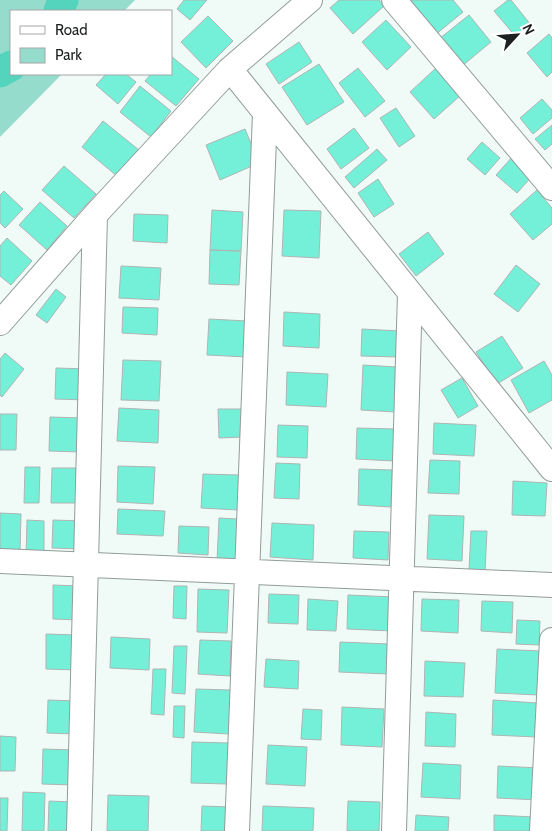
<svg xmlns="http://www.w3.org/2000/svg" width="552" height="831" font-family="Cabin,sans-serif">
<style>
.green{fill:#96dccd}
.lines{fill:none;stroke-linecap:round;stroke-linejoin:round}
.river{stroke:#55d4bd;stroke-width:31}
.building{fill:#75f0d8;stroke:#acb6b3}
.minor-casing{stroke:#929c99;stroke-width:26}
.minor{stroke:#fff;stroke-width:24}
</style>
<rect width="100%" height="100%" fill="#f0faf7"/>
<path class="green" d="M0 0H135L124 11H11V74H62L0 137Z"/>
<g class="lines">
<path class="river" d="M59 11 63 0
M0 72 11 66"/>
</g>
<path class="building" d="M184 0H207L190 20 177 9Z
M339 0H379L384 6 353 34 330 8Z
M409 0H453L463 12 435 35Z
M508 0H511L531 25 516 37 494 11Z
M469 15 491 42 462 66 439 39Z
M208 16 233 41 206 68 181 42Z
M386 20 411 47 387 70 362 42Z
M549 34 552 38V72L547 77 527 53Z
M299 42 312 62 279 84 266 64Z
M171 56 199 79 176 106 145 81 151 74H171Z
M319 64 344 102 307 125 282 87Z
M358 68 385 101 365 117 339 83Z
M436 68 461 95 434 119 410 92Z
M106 74H126L136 82 118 104 96 85Z
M140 86 171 111 151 137 120 112Z
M542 99 552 110V118L533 134 520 118Z
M396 108 415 136 399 147 380 118Z
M103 121 139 150 117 176 82 147Z
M552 125V144L545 150 535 139Z
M354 128 369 148 341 169 327 149Z
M245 129 259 163 220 180 206 145Z
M482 142 500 158 485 175 467 159Z
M377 149 387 160 354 188 345 177Z
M514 155 535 173 517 193 496 175Z
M64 166 96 194 74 218 42 190Z
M378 179 394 204 374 217 358 193Z
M537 190 552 208V224L533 240 510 214Z
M4 191 23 209 5 228 0 223V195Z
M40 202 67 226 47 250 19 225Z
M212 210 243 212 241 251 210 250Z
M284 210 321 211 319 258 282 256Z
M134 214 168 215 167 243 133 241Z
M428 232 444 254 416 276 399 254Z
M7 238 32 261 11 285 0 276V246Z
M210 250 241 251 239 285 209 284Z
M516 265 540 284 518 312 494 294Z
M121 266 161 268 159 300 119 298Z
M56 289 66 297 47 323 36 315Z
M123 307 158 308 157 335 122 333Z
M284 312 320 314 319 348 283 346Z
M209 319 247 321 246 357 207 355Z
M362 329 400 331 398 357 361 356Z
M502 336 523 368 497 384 476 352Z
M5 353 24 369 2 397 0 395V359Z
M123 360 161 361 159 401 121 400Z
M544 361 552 375V400L529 413 511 380Z
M363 365 397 367 395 412 361 410Z
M56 368 88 369 87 400 55 399Z
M287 372 328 374 326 407 286 405Z
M462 378 478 406 458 418 441 390Z
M119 408 159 410 158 443 117 441Z
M218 409H242L243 437 219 438Z
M0 414H17L16 450H0Z
M50 417 82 418 81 452 49 451Z
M434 423 476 425 474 456 433 454Z
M278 425 308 426 307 458 277 457Z
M357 428 395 429 394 461 356 459Z
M430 460 460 461 459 494 428 493Z
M276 463 300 464 299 499 274 498Z
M118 466 155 467 153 504 117 502Z
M25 467H40L39 503H24Z
M52 468H80V503H51Z
M359 469 392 470 391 507 358 505Z
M203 474 239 475 238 510 201 508Z
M513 481 547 483 545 516 512 515Z
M118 509 165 511 163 536 117 534Z
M0 513 21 514 20 552 0 551Z
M429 515 464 516 462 561 427 559Z
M219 518 237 519 236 562 217 561Z
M27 520 44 521V555H26Z
M53 520 83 521 82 549 52 548Z
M272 523 314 525 313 560 270 557Z
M179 526 209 527 208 555 178 553Z
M354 531 389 532 388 560 353 558Z
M471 531H487L485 571 469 570Z
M53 585 80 586 79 620 53 619Z
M174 586H187L186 619 173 618Z
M198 589 229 590 227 633 197 632Z
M269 594 299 595 298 624 268 623Z
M348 595 394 597 392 631 347 629Z
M308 599 338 601 336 631 307 630Z
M422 599 459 600 458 633 421 631Z
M482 601 513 602 512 633 481 631Z
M517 620 540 621 539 645 516 644Z
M46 634 78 635 77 670 46 669Z
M111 637 150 639 149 670 110 668Z
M200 640 231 641 230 676 198 674Z
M340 642 389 644 388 674 339 672Z
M174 646H187L185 694 172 693Z
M497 649 540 651 538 695 495 693Z
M266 659 299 661 298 689 264 687Z
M425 661 465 663 463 697 424 696Z
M153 669H166L164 715 151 714Z
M196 689 231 690 229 734 194 732Z
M48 700 76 701 75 734 47 733Z
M493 700 537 703 536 737 492 735Z
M174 706H185L184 738 173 737Z
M342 707 384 709 382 747 341 745Z
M303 709 322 710 321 740 301 739Z
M426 712 456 714 455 747 425 746Z
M0 736 16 737 15 771H0Z
M192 742 229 743 227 784 191 783Z
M268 745 307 747 305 786 266 784Z
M43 749 75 750 74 785 42 784Z
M423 763 461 765 460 799 421 797Z
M498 766 540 768 539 800 497 798Z
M23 792 45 793 44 831H22Z
M108 795 149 796 148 831H107Z
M0 798H8L7 831H0Z
M49 801 73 802 72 831H48Z
M348 801 380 802 379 831H347Z
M202 806 230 807 229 831H201Z
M263 806 314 808 313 831H262Z
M416 815 449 817 448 831H415Z
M494 815 534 817 533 831H494Z"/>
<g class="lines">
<defs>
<path id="minor" d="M394 0 552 188
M230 69 552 469
M0 323 95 215 230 69 310 0
M0 561 552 585
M79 831 95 215
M237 831 265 113
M394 831 410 293
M542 831 552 640"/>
</defs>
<use href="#minor" class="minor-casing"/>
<use href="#minor" class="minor"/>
</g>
<rect x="10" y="10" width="162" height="65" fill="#ffffff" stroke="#a5a6a6"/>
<rect x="20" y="26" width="25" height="8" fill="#ffffff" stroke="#a5a6a6"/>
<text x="55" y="35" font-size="15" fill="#1d2020">Road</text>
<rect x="20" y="48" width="25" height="15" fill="#96dccd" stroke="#a5a6a6"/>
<text x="55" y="60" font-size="15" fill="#1d2020">Park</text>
<g transform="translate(517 35) rotate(64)" stroke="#ffffff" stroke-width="4" paint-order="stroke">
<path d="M0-4L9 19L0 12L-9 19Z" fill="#1d2020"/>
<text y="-8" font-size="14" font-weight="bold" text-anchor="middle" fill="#1d2020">N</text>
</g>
</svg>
